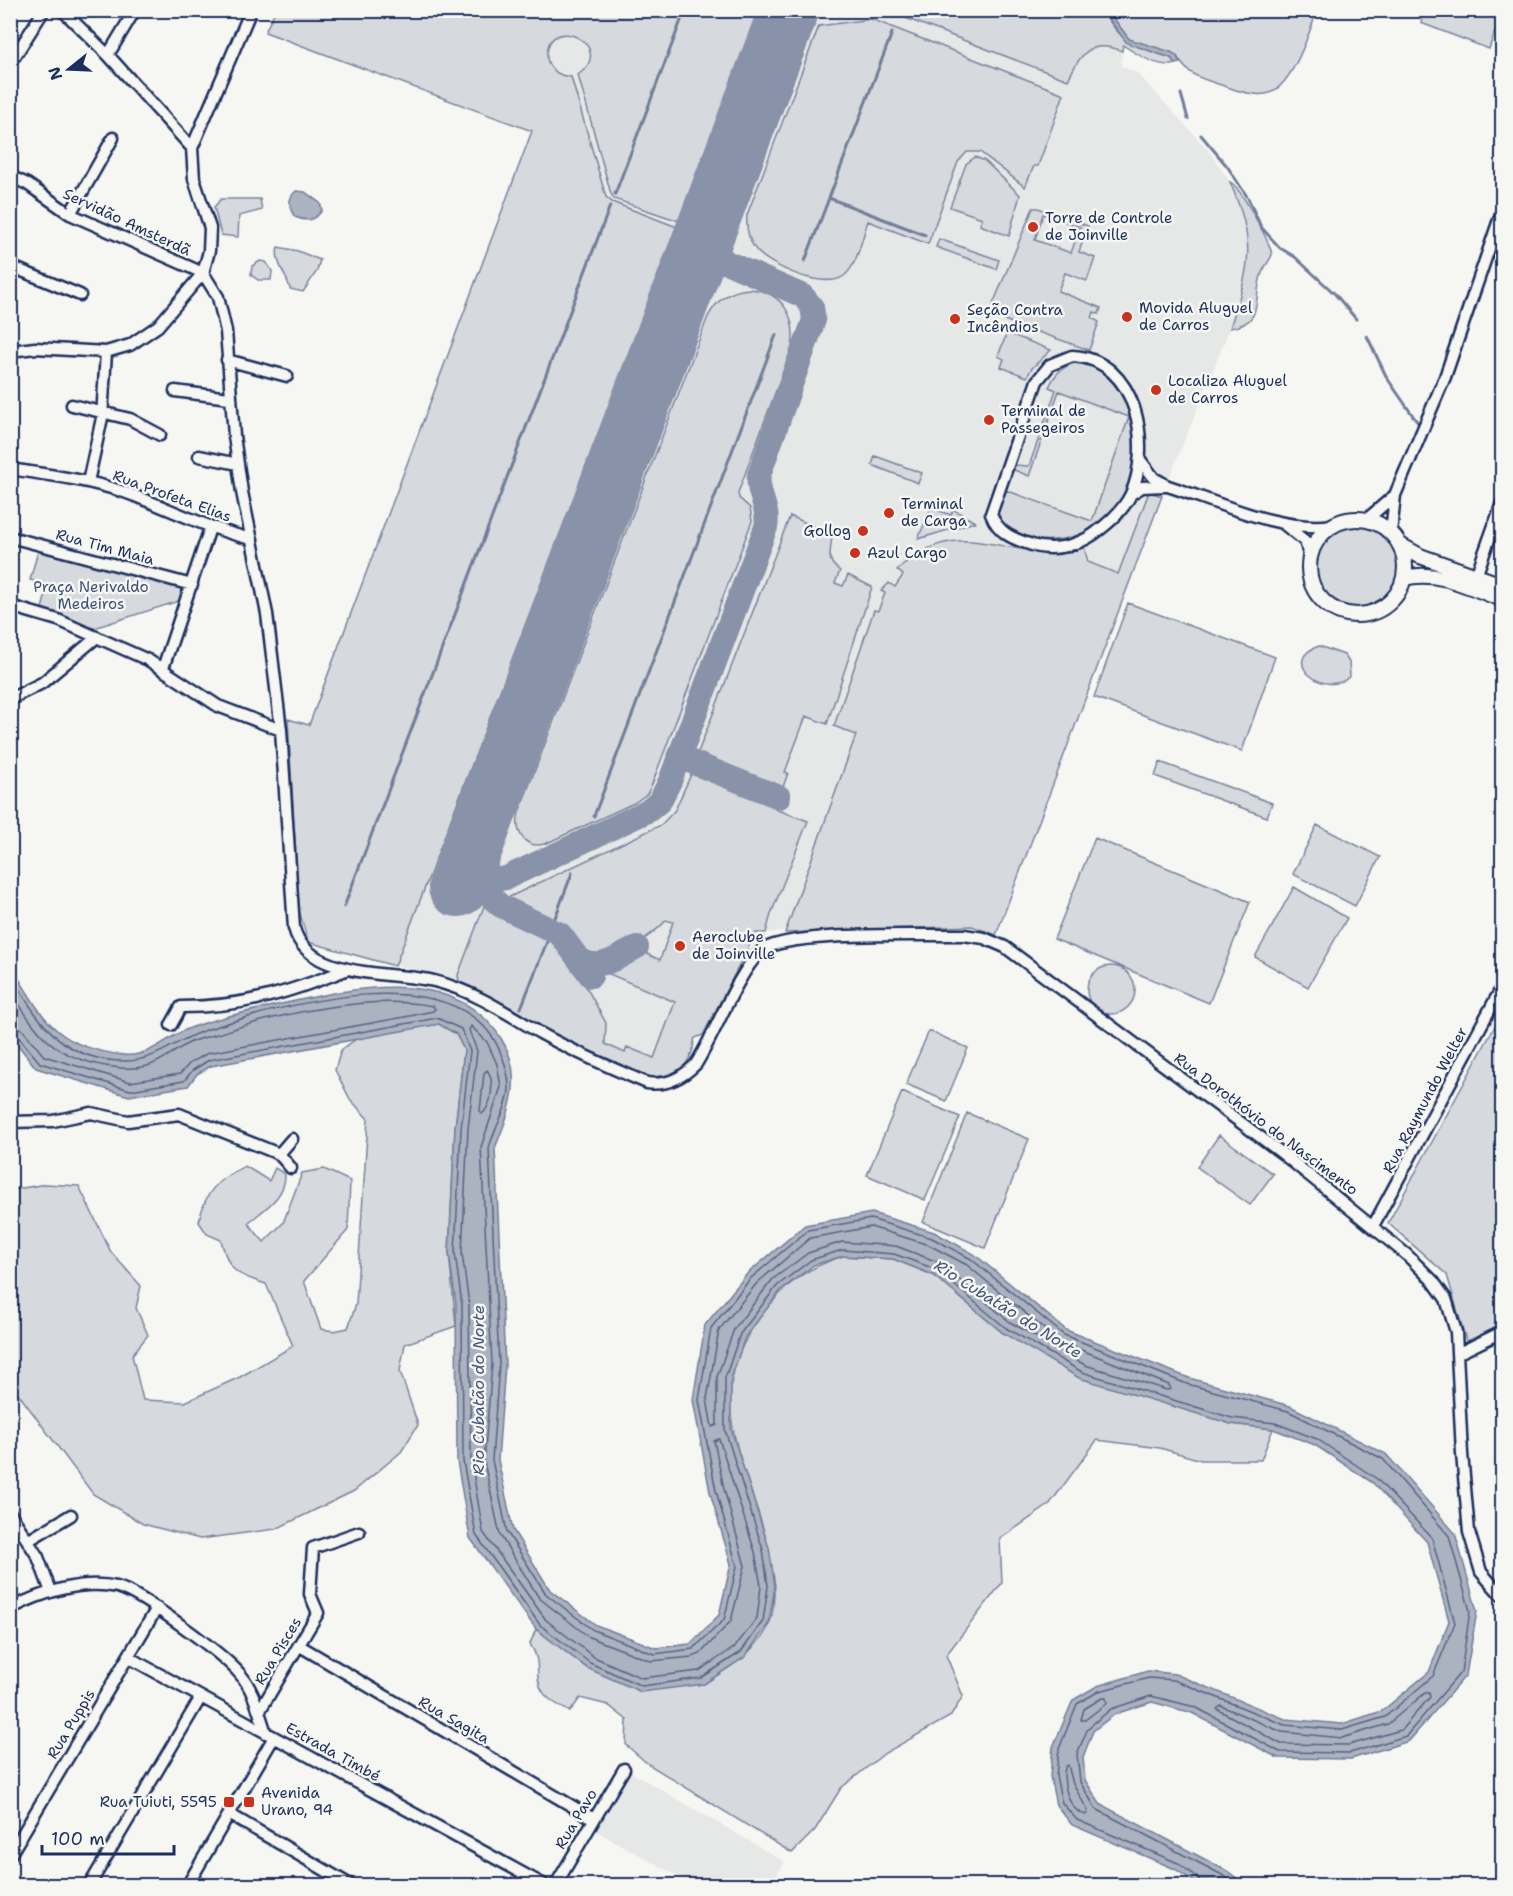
<svg xmlns="http://www.w3.org/2000/svg" width="1513" height="1896" font-family="'Shantell Sans',sans-serif">
<style>
.built{fill:#e6e7e7}
.green{fill:#d6d9dd;stroke:#78849e;stroke-width:1.5;fill-rule:evenodd}
.water{fill:#abb2c0;stroke:#717e99;stroke-width:1.5}
.lines{fill:none;stroke-linecap:round;stroke-linejoin:round}
.shore{stroke:#556385;stroke-width:1.5}
.stream{stroke:#717e99;stroke-width:3}
.taxiway{stroke:#8892a8;stroke-width:24}
.runway{stroke:#8892a8;stroke-width:60}
.minor-casing{stroke:#1b2f5e;stroke-width:15}
.major-casing{stroke:#1b2f5e;stroke-width:18}
.minor{stroke:#f6f6f2;stroke-width:10}
.major{stroke:#f6f6f2;stroke-width:14}
.poi-dot{fill:#c8321e;stroke:#f6f6f2;stroke-width:2}
.labels{text-anchor:middle;dominant-baseline:central;stroke-width:5;stroke-linejoin:round;paint-order:stroke}
.poi-label{font-size:15px;fill:#1b2f5e;stroke:#f6f6f2;text-anchor:start}
.street-label{font-size:15px;fill:#1b2f5e;stroke:#f6f6f2}
.park-label{font-size:15px;fill:#405177;stroke:#f6f6f2}
.water-label{font-size:16px;font-style:italic;fill:#46567b;stroke:#f6f6f2}
</style>
<rect width="100%" height="100%" fill="#f6f6f2"/>
<filter id="ink" filterUnits="userSpaceOnUse"><feTurbulence type="fractalNoise" baseFrequency=".0167" numOctaves="2"/><feDisplacementMap in="SourceGraphic" scale="12" xChannelSelector="R" yChannelSelector="G"/><feConvolveMatrix kernelMatrix="1 2 1 2 8 2 1 2 1" color-interpolation-filters="sRGB"/></filter>
<g filter="url(#ink)">
<path class="built" d="M275 10 1091 11 1122 45 1121 66 1137 73 1208 150 1230 182 1240 205 1247 233V273L1230 328 1162 496 996 935 972 926 756 933 703 1035 695 1038 689 1059 683 1066 656 1078 556 1036 478 990 459 982 308 942 299 910 288 719 309 725 532 131 265 32Z
M629 1771 785 1862 770 1885H694L594 1830Z"/>
<path class="green" d="M275 11H759L679 221 614 199 611 194 578 75C618 46 549 12 547 54 546 68 558 76 571 77L606 197 612 202 677 227 395 966 308 942 299 910 288 719 309 725 532 131 265 32Z
M887 11H1103C1122 45 1136 47 1171 58L1175 64C1159 69 1136 54 1123 45L1122 51C1090 39 1081 53 1068 80Z
M1108 11H1317C1309 33 1291 91 1265 94 1251 96 1237 90 1224 86 1200 78 1189 77 1176 55L1129 39Z
M1423 11 1502 10V11L1489 49 1421 23Z
M871 19 1064 94 1038 166H1034L1025 187 980 152H967L958 162 928 244 868 221C862 237 858 265 844 276 824 290 770 267 756 250 748 240 746 227 747 215L819 26Z
M975 157 985 161 1020 195 1009 236 980 225 982 218 950 207 966 164Z
M1230 182C1240 186 1271 244 1272 255 1269 262 1263 268 1261 276 1253 301 1264 323 1230 328 1250 264 1257 246 1230 182Z
M221 199H260L262 210 239 216 238 237 221 235 214 207Z
M1033 208H1038L1088 226 1079 252 1095 258 1087 281 1065 273 1058 291 1101 308 1099 314 1094 312 1092 318 1099 322 1089 350 1004 320 993 313V304ZM1043 214 1080 227 1071 253 1035 240Z
M939 239 999 260 996 269 936 247Z
M278 247 298 251 320 260 317 271 303 292 290 289C287 275 274 262 278 247Z
M260 261 266 262 272 271 271 280H258L251 275 252 266Z
M749 289C782 291 797 316 792 347L738 493 739 498 750 508 752 521 652 784 647 794 634 803 547 843C525 851 514 832 519 812L707 319C716 300 728 291 749 289Z
M1007 333 1051 350 1032 368 1027 377 1001 367 1004 359 998 356Z
M1080 362C1166 386 1150 533 1054 540 1033 542 1014 535 999 521L998 511 1005 490 1092 521 1129 417 1059 391 1029 476 1012 469 1014 465 1029 466 1056 390 1049 387C1055 373 1064 364 1080 362Z
M875 456 922 473 918 483 872 465Z
M1149 492 1162 496 996 935 972 926 785 933 856 735 834 726 874 610 878 611 885 593 881 591 889 583 895 587 903 575 897 570C965 507 1010 569 1084 547L1088 562 1118 574Z
M931 508 951 515 953 509 975 522 918 539Z
M790 516 832 534C832 550 824 560 840 571L835 583 843 586 848 575 872 587 827 724 806 716 785 772 788 773 781 793 700 760 697 755Z
M1316 567a41 41 0 1 1 82 0a41 41 0 1 1-82 0Z
M38 551 183 589 179 601 91 629 42 609 48 585 30 580Z
M1128 603 1275 657 1242 751 1094 697Z
M1319 646 1344 655 1349 662 1350 676C1326 700 1277 660 1319 646Z
M1160 762 1272 803 1267 817 1155 776Z
M693 770 778 802 775 809 808 821 771 914 766 933H756L703 1035 695 1038C693 1043 694 1048 692 1052 686 1071 666 1081 648 1076L556 1036 478 990 459 982 458 975 484 906 550 936 563 945 606 1023 605 1044 625 1053 627 1047 654 1058 675 1002 602 971 639 950 660 960 673 922 666 920C655 935 603 970 586 956 574 947 571 933 558 925 541 916 517 912 503 900L661 825 675 810Z
M1317 825 1380 857 1355 906 1293 874Z
M1095 838 1250 902 1209 1003 1054 939Z
M1294 887 1347 918 1308 987 1255 957Z
M1087 990a24 24 0 1 1 48 0a24 24 0 1 1-48 0Z
M1502 1013V1325L1467 1344 1447 1275 1388 1223Z
M439 1024 456 1034 464 1050 455 1128 449 1253 456 1326 405 1344 400 1371 418 1425 401 1452 354 1491 276 1529 200 1539 143 1524 93 1494 11 1384V1190L46 1184 79 1186 111 1252 141 1286 136 1308 148 1335 132 1355 143 1400 185 1402 240 1377 293 1346 266 1284C235 1274 229 1272 221 1240L207 1234 199 1222C205 1191 217 1180 245 1166L269 1181 275 1168 285 1174C286 1197 264 1209 248 1223L264 1242 283 1223 302 1173 324 1169 350 1181 348 1230 304 1281 321 1329 334 1331 348 1328 356 1304 368 1119 350 1099 335 1070 341 1050 359 1037Z
M929 1031 968 1048 946 1101 906 1084Z
M902 1092 960 1117 925 1200 867 1175Z
M967 1113 1029 1139 985 1248 923 1222Z
M1219 1135 1273 1174 1250 1205 1197 1167Z
M843 1256 893 1259 933 1275 1003 1333 1231 1424 1273 1429 1261 1460H1201L1160 1448 1097 1440 1049 1505 1000 1539 1002 1583 946 1655 963 1696 951 1716 885 1753 841 1788 815 1830 792 1853 648 1764 626 1745 627 1720 608 1705 580 1698 570 1712C562 1707 548 1701 543 1692 532 1674 544 1665 530 1644L536 1629 587 1668 704 1684C726 1669 761 1649 770 1622 776 1604 774 1582 771 1564 757 1474 693 1404 761 1316 785 1284 804 1269 843 1256Z"/>
<path class="water" d="M1103 11H1108L1129 39 1171 52 1176 55 1180 63 1175 64 1171 58 1127 43Z
M296 191 305 192 320 203 322 210C315 221 307 222 295 217 289 209 287 198 296 191Z
M10 964C44 1019 54 1047 124 1055 147 1058 165 1039 185 1030 215 1018 246 1012 277 1005 345 990 439 966 491 1025 527 1066 513 1104 495 1148L505 1365 498 1460 513 1530 550 1590 596 1625 656 1648 690 1644 719 1615 731 1564 710 1492 693 1400 705 1325 747 1274 805 1225 872 1213 934 1232 974 1254 1066 1330 1189 1378 1290 1406 1386 1454 1455 1533 1477 1611 1466 1675 1409 1741 1351 1759 1278 1758 1192 1713 1152 1702 1115 1714 1093 1731 1083 1757 1085 1780 1100 1804 1227 1871 1246 1885H1199L1175 1869 1072 1825 1056 1805 1050 1776 1053 1747 1073 1700 1097 1686 1148 1671 1175 1674 1285 1719 1342 1724 1382 1711 1429 1672 1449 1621 1427 1542 1373 1483 1315 1445 1273 1429 1231 1424 1079 1378 1003 1333 933 1275 893 1259 843 1256 814 1265 781 1290 745 1337 731 1379V1429L769 1548 775 1586 769 1623 745 1657 704 1684 641 1692 587 1668 536 1629 470 1538 457 1461 456 1305 449 1253 455 1128 464 1050 456 1034 439 1024 211 1066 197 1074 188 1086 129 1096 36 1068 11 1036Z"/>
<g class="lines">
<path class="shore" d="M10 975C40 1023 63 1062 127 1061 155 1061 180 1038 206 1030 281 1005 456 955 499 1049 504 1060 509 1075 509 1088 508 1109 494 1128 489 1148L499 1364 492 1460 507 1532 546 1594 593 1630 654 1654 693 1649 724 1620 737 1566 716 1491 699 1400 711 1328 751 1278 808 1230 871 1219 932 1238 971 1259 1064 1335 1187 1384 1288 1411 1383 1459 1449 1536 1470 1611 1461 1672 1406 1736 1350 1753 1280 1752 1195 1707 1151 1696 1111 1709 1088 1728 1077 1754 1080 1782 1096 1809 1224 1876 1236 1886
M10 990C38 1034 51 1056 106 1066 120 1068 133 1070 147 1066 162 1062 176 1049 191 1042 201 1038 211 1036 221 1033 281 1013 372 994 433 1006L435 1009 433 1011 410 1016 208 1053 190 1063 180 1074 130 1082 44 1056 22 1029 10 1025
M471 1026 487 1042 497 1064 501 1087 481 1147 492 1364 484 1462 500 1535 539 1598 589 1637 651 1661 692 1657 700 1654 731 1621 745 1566 724 1489 714 1441 719 1439 755 1552 761 1586 757 1618 735 1647 699 1671 642 1678 594 1657 546 1620 483 1532 471 1460 469 1305 462 1253 468 1129 477 1051 469 1030Z
M10 1033 17 1035 40 1063 130 1090 184 1081 193 1070 209 1060 437 1018 461 1029 470 1051 461 1129 455 1253 462 1305 463 1461 476 1535 540 1625 590 1663 642 1686 701 1678 741 1652 763 1621 768 1586 763 1550 725 1430V1378L740 1334 777 1286 811 1260 842 1250 894 1254 935 1269 1006 1328 1082 1372 1232 1418 1275 1423 1317 1439 1377 1479 1432 1538 1455 1623 1433 1676 1385 1717 1342 1730 1285 1725 1174 1680 1149 1678 1099 1691 1077 1704 1059 1749 1056 1776 1062 1803 1077 1820 1178 1863 1199 1879 1201 1886
M487 1070C495 1080 492 1106 482 1114L480 1111 484 1073Z
M871 1227 929 1245 967 1265 1059 1341 1169 1385 1171 1389 1167 1390 1085 1365 1010 1322 938 1262 896 1246 842 1242 808 1253 773 1279 734 1329 717 1377V1425L712 1427 707 1399 719 1330 757 1283 810 1238Z
M1425 1693H1429L1430 1697 1401 1730 1349 1745 1281 1744 1217 1709 1221 1706 1282 1732 1342 1738 1388 1724Z
M1102 1698H1106L1107 1703 1085 1720H1081L1084 1709Z
M1068 1765 1073 1784 1088 1811 1086 1815C1068 1811 1062 1783 1065 1767Z"/>
<path class="stream" d="M1181 94 1188 119
M1201 135 1227 166 1248 198 1261 227 1280 248 1295 257 1335 294 1356 319
M615 194 685 10
M829 198 925 235
M805 261 892 33
M1367 336 1387 378 1418 423
M594 816 776 335
M344 907 610 206
M555 918 572 873
M521 1008 548 939"/>
<path class="taxiway" d="M689 274 704 263 726 262
M679 757 779 797
M472 849C469 874 483 883 506 878L648 811 660 801 670 781 766 527C770 508 756 493 759 475L814 320 812 307 803 296 726 262C715 252 708 244 706 229
M473 869 493 899 501 906 560 934 591 976
M581 960C600 972 620 956 637 947"/>
<path class="runway" d="M458 887 789 10"/>
<defs>
<path id="minor" d="M62 10 108 55 192 148
M108 55 135 10
M15 56 44 10
M10 176 27 184 70 214 203 273 218 297 226 331 234 436 242 492 267 614 281 730 294 928C307 980 393 971 434 981 474 991 505 1012 540 1033 574 1052 611 1068 647 1083 667 1086 682 1078 696 1064 716 1032 736 976 760 952 782 930 927 936 964 935L984 938 1005 947 1283 1154 1407 1255 1433 1281 1446 1299 1456 1332 1462 1454 1469 1532 1481 1572 1502 1596
M70 214 113 138
M10 266 80 295
M10 351 35 348 106 352 130 345 158 326 203 273 209 251 210 228 194 179 192 148 251 10
M1072 356C1138 359 1152 446 1131 494 1123 511 1109 523 1094 534 1077 546 1052 552 1032 545 1013 539 998 533 991 514L1037 381 1050 365Z
M227 360 287 376
M175 391 229 398
M72 405 130 419 160 435
M199 456 238 464
M1141 461 1154 478 1168 486C1218 502 1281 533 1333 525
M10 469C50 475 89 480 127 493 169 508 208 529 252 539
M88 482 102 418 106 352
M1131 494 1142 487 1165 486
M1366 520 1395 495
M1285 525 1305 541 1310 558
M1391 533 1395 495 1445 377 1502 211
M10 537 192 585
M1476 576 1502 503
M10 606 58 620 148 660 218 706 281 730
M163 668 210 528
M10 699 42 683 97 637
M171 1025 181 1007C245 1007 290 992 348 969
M10 1122 53 1121 91 1113 128 1121 179 1114 279 1154 291 1168
M279 1154 292 1139
M1373 1226 1502 987
M1459 1353 1502 1332
M10 1513 38 1557 51 1592
M29 1540 71 1515
M10 1609C40 1593 82 1579 117 1587 141 1593 223 1654 240 1674 254 1690 259 1713 266 1733
M300 1646 594 1819
M128 1657 546 1886
M259 1712 318 1613 310 1594 313 1548 359 1532
M229 1814 352 1886
M10 1855 157 1608
M89 1886 201 1697
M187 1886 274 1737
M555 1886 624 1769"/>
<path id="major" d="M1309 567a48 48 0 1 1 96 0a48 48 0 1 1-96 0Z
M1400 545 1420 556 1502 585
M1404 578C1438 569 1471 588 1502 599"/>
</defs>
<use href="#minor" class="minor-casing"/>
<use href="#major" class="major-casing"/>
<use href="#minor" class="minor"/>
<use href="#major" class="major"/>
</g>
</g>
<g class="poi-dot">
<circle cx="1033" cy="227" r="6"/>
<circle cx="1127" cy="317" r="6"/>
<circle cx="955" cy="319" r="6"/>
<circle cx="1156" cy="390" r="6"/>
<circle cx="989" cy="420" r="6"/>
<circle cx="889" cy="513" r="6"/>
<circle cx="863" cy="531" r="6"/>
<circle cx="855" cy="553" r="6"/>
<circle cx="680" cy="946" r="6"/>
<rect x="223" y="1796" width="12" height="12" rx="3"/>
<rect x="243" y="1796" width="12" height="12" rx="3"/>
</g>
<g class="labels">
<g class="poi-label">
<text x="1045" y="218">Torre de Controle<tspan x="1045" dy="17">de Joinville</tspan></text>
<text x="1139" y="308">Movida Aluguel<tspan x="1139" dy="17">de Carros</tspan></text>
<text x="967" y="310">Seção Contra<tspan x="967" dy="17">Incêndios</tspan></text>
<text x="1168" y="381">Localiza Aluguel<tspan x="1168" dy="17">de Carros</tspan></text>
<text x="1001" y="411">Terminal de<tspan x="1001" dy="17">Passegeiros</tspan></text>
<text x="901" y="504">Terminal<tspan x="901" dy="17">de Carga</tspan></text>
<text x="851" y="531" text-anchor="end">Gollog</text>
<text x="867" y="553">Azul Cargo</text>
<text x="692" y="937">Aeroclube<tspan x="692" dy="17">de Joinville</tspan></text>
<text x="261" y="1793">Avenida<tspan x="261" dy="17">Urano, 94</tspan></text>
<text x="217" y="1802" text-anchor="end">Rua Tuiuti, 5595</text>
</g>
<g class="street-label">
<text transform="translate(127 222) rotate(25)">Servidão Amsterdã</text>
<text transform="translate(172 496) rotate(20)">Rua Profeta Elias</text>
<text transform="translate(105 547) rotate(15)">Rua Tim Maia</text>
<text transform="translate(1425 1100) rotate(-62)">Rua Raymundo Welter</text>
<text transform="translate(1266 1124) rotate(37)">Rua Dorothóvio do Nascimento</text>
<text transform="translate(278 1651) rotate(-59)">Rua Pisces</text>
<text transform="translate(454 1720) rotate(30)">Rua Sagita</text>
<text transform="translate(71 1724) rotate(-59)">Rua Puppis</text>
<text transform="translate(333 1752) rotate(29)">Estrada Timbé</text>
<text transform="translate(576 1819) rotate(-59)">Rua Pavo</text>
</g>
<g class="park-label">
<text x="91" y="587">Praça Nerivaldo<tspan x="91" dy="17">Medeiros</tspan></text>
</g>
<g class="water-label">
<text transform="translate(1008 1309) rotate(32)">Rio Cubatão do Norte</text>
<text transform="translate(478 1390) rotate(-90)">Rio Cubatão do Norte</text>
</g>
</g>
<rect width="1513" height="1896" fill="none" stroke="#f6f6f2" stroke-width="36"/>
<rect x="18" y="18" width="1477" height="1860" fill="none" stroke="#1b2f5e" stroke-width="2" filter="url(#ink)"/>
<g transform="translate(69 69) rotate(252)" stroke="#f6f6f2" stroke-width="4.5" paint-order="stroke">
<path d="M0-4.5L10 22L0 15L-10 22Z" fill="#1b2f5e"/>
<text y="-9" font-size="16" font-weight="bold" text-anchor="middle" fill="#1b2f5e">N</text>
</g>
<path d="M42 1845v9h132v-9" fill="none" stroke="#1b2f5e" stroke-width="3"/>
<text x="51" y="1845" font-size="18" fill="#1b2f5e" stroke="#f6f6f2" stroke-width="4.5" paint-order="stroke">100 m</text>
</svg>
